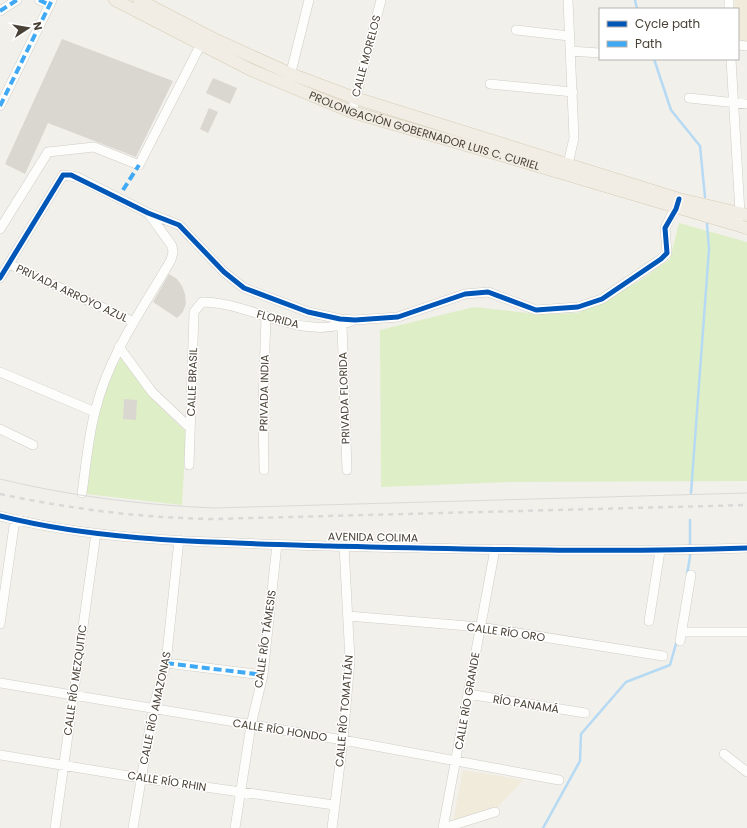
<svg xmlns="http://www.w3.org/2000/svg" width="747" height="828" font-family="Poppins,sans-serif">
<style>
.education{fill:#f1ebdb}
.green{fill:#deeec7}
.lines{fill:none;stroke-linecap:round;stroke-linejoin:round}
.stream{stroke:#b6daf4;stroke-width:2.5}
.building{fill:#dad7d1}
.minor-casing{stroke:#d0cdc7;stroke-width:10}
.major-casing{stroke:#d6cdb5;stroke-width:13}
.minor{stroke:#fdfdfc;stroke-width:9}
.major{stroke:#f1ede4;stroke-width:12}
.tram{stroke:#d9d9d8;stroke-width:1}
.rail{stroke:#d9d9d8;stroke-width:2.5;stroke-dasharray:5 5;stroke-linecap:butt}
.quiet{stroke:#3fa9f5;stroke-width:4;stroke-dasharray:8 4;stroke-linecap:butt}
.cycleway-casing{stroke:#fff;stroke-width:8}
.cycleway{stroke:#0057b8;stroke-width:5}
.labels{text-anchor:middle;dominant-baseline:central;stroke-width:3;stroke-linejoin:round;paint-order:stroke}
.street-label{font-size:11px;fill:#494135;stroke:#fff}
</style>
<rect width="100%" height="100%" fill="#f2f0ea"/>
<path class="education" d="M734 0H747V42L738 41V9H735Z
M463 770 523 780 499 806 453 822Z"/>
<path class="green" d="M679 223 747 242V481L513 482 381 487 380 330 474 307 537 314 577 313 638 282 670 259Z
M121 358 150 397 186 432 182 505 86 494C93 448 95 398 121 358Z"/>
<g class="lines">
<path class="stream" d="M635 0 637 9
M654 59 671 110 700 146 705 197
M691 493 709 249 707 224
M687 574 690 557V520
M543 828 580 761 581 734 626 682 670 665 677 640"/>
</g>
<path class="building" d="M62 39 173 81 136 157 48 123 25 174 5 164Z
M213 78 237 88 230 104 206 93Z
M209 108 218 112 208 133 200 129Z
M169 274 177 279 182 286 185 294 186 303 183 312 177 318 153 302Z
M124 399 137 400 136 420 123 419Z"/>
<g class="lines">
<defs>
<path id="minor" d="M39 0 50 5
M568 0 574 138 568 164
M729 0V9
M0 11 17 0
M516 30 569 36
M738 45 747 46
M570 51 600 53
M731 59 740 213 738 219
M289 80 309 0
M490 84 573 92
M689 98 747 104
M0 106 52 0
M352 112 381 0
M0 229 48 152 94 147 139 165 203 40
M9 264 134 322
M0 278 63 175 77 177 148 213 179 225 224 272 244 288 308 312 340 319 355 320 398 317 465 294 488 292 536 310 578 307 602 299 661 259 667 253 665 228 678 202
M342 326 347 470
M119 347 152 392 190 428
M0 372 95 412
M0 429 33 445
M189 465 194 312 202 302C252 302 304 344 354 320
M264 470 263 406 266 316
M82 493C86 466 88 438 95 412 108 356 143 308 171 260L173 252 172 246 149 214
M0 516C108 543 219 542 329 546 468 549 608 553 747 548
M348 616 480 627 663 656
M649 621 660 551
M0 624 15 519
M682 632H747
M680 641 691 575
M166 663 263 675
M0 683 343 740 559 780
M468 694 585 713
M724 754 747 772
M0 755 141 778 334 805
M55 828 96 533
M133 828 153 709 166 663 179 540
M235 828 251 725 263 675 277 544
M332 828 343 740 350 660 344 546
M443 828 495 549
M444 828 495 812"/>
<g id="major">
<path id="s1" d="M115 0 251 70 352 112 511 158 747 228"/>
<path d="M139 0 216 40 291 74 355 98 679 199 747 215"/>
</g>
</defs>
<use href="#minor" class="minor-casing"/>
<use href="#major" class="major-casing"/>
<use href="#minor" class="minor"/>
<use href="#major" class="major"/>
<path class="tram" d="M0 479C70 496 141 505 214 508L747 493"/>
<path class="rail" d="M0 494C71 509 141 518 214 519L747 505"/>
<path class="quiet" d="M39 0 50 5
M0 11 17 0
M0 106 52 0
M123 190 139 165
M166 663 263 675"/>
<defs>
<path id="cycleway" d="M0 278 63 175H71L148 213 179 225 224 272 244 288 308 312 340 319 355 320 398 317 465 294 488 292 536 310 578 307 602 299 661 259 667 253 665 228 676 209 679 199
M0 516C108 543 219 542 329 546 468 549 608 553 747 548"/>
</defs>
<use href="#cycleway" class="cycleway-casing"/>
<use href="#cycleway" class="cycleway"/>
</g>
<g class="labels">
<g class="street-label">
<text transform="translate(366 56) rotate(-75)">CALLE MORELOS</text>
<text stroke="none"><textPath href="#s1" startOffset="337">PROLONGACIÓN GOBERNADOR LUIS C. CURIEL</textPath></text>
<text transform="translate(72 293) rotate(25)">PRIVADA ARROYO AZUL</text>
<text transform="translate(278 319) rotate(15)">FLORIDA</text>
<text transform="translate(192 382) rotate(-88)">CALLE BRASIL</text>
<text transform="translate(264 393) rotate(-89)">PRIVADA INDIA</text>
<text transform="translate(344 398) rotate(-92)">PRIVADA FLORIDA</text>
<text transform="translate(373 537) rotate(1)">AVENIDA COLIMA</text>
<text transform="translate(506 632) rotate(8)">CALLE RÍO ORO</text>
<text transform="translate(265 639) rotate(-82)">CALLE RÍO TÁMESIS</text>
<text transform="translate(75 680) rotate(-82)">CALLE RÍO MEZQUITIC</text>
<text transform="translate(467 701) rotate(-80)">CALLE RÍO GRANDE</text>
<text transform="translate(526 704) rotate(9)">RÍO PANAMÁ</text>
<text transform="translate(155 708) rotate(-78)">CALLE RÍO AMAZONAS</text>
<text transform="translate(344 711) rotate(-85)">CALLE RÍO TOMATLÁN</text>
<text transform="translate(280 730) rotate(9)">CALLE RÍO HONDO</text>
<text transform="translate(167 781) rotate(9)">CALLE RÍO RHIN</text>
</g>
</g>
<rect x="599" y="8" width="140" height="52" fill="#ffffff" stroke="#b6b3ae"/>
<rect x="607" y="21" width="20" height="6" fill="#0057b8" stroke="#b6b3ae"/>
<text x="635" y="28" font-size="12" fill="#494135">Cycle path</text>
<rect x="607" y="41" width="20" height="6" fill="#3fa9f5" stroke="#b6b3ae"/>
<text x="635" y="48" font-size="12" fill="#494135">Path</text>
<g transform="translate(28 28) rotate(78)" stroke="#ffffff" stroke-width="3" paint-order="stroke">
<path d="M0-3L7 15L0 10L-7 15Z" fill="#494135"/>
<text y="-6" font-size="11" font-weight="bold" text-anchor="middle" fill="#494135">N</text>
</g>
</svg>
